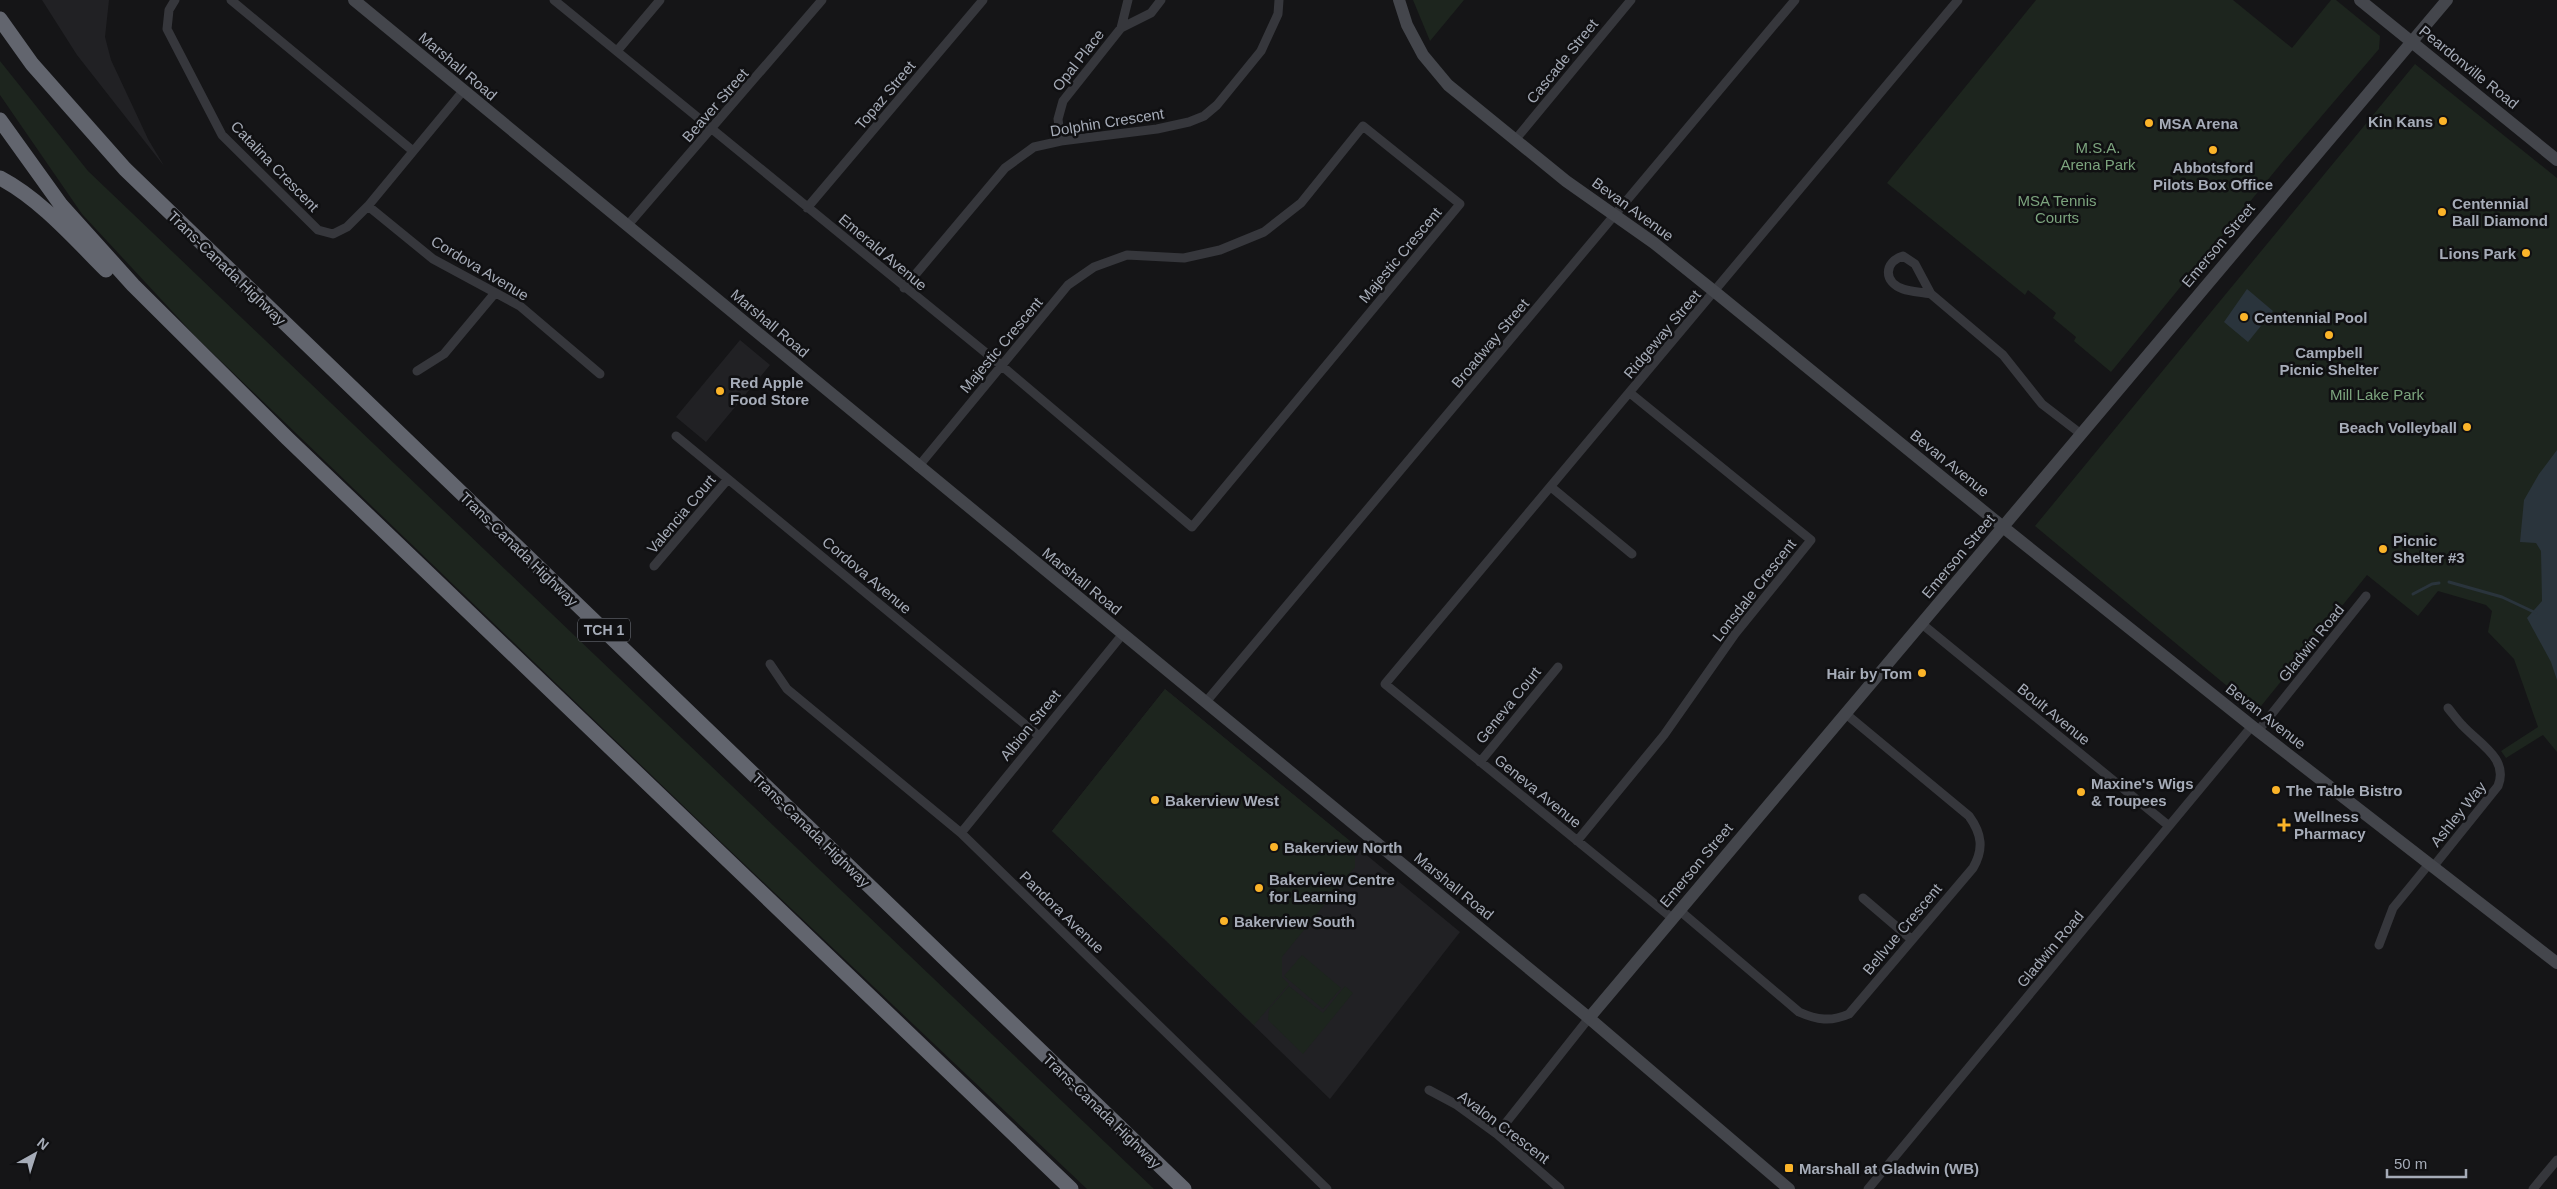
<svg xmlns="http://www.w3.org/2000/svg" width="2557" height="1189" font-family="Arial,sans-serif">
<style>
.built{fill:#212124}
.green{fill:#1d251e}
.water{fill:#2a343c}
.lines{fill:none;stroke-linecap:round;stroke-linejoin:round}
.stream{stroke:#2a343c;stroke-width:3}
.street{stroke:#36373c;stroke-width:9}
.secondary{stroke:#44464c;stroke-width:12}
.highway{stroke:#62656e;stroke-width:15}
.poi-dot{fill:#fbb429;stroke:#101012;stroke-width:2}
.labels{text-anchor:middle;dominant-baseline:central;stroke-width:5;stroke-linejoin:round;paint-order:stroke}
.shield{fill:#101012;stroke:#797d86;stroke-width:1}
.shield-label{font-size:14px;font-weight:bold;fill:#a6acb8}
.street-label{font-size:15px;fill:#a6acb8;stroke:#101012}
.poi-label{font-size:15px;font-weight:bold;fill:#a6acb8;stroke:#101012;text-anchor:start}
.park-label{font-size:15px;fill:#7ca47e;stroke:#101012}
</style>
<rect width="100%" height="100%" fill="#151517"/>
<path class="built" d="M42 0H109L105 37 111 60 148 139 164 166 77 55Z
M740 340 770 365 706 442 676 417Z
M1165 689 1460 932 1330 1099 1052 831Z"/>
<path class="green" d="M1413 0H1464L1430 41Z
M2036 0H2233L2292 48 2331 0H2336L2380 36 2379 49 2284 160 2111 372 2074 341 2076 337 2053 318 2056 313 2028 290 2025 295 1887 183Z
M0 61 88 171 1154 1189H1087L720 841 196 337 82 214 0 95Z
M2415 64 2557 178V752L2543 735 2506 758 2501 751 2538 727 2514 659 2488 632 2492 611 2486 605 2438 591 2418 616 2367 575 2257 711 2035 526Z
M1165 689 1355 845V867L1282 957V977L1289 984 1254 1025 1052 831Z
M1302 955 1341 988 1323 1009 1284 976Z
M1289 986 1323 1013 1345 986 1353 993 1303 1054 1268 1020 1269 1009Z"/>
<path class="water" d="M2247 289 2273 311 2248 342 2224 322Z
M2557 450V680L2551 662 2527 618 2542 601 2541 551 2536 543 2520 542 2524 500 2539 474Z"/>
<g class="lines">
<path class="stream" d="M2449 582 2502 597 2536 613
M2413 594 2432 584 2439 583"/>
<path class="street" d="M175 0 169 10 167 29 222 135 318 230 333 234 347 227 368 206 463 91
M231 0 413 151
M554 0 1002 366 1192 527 1460 204 1363 126 1301 203 1264 232 1220 250 1184 258 1127 255 1094 267 1068 285 918 467
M1121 28 1128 0
M617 51 660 0
M1515 140 1631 0
M1061 141 1058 119 1063 101 1121 28 1151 13 1161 0
M368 206 433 259 520 306 600 374
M807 208 983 0
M627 226 822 0
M904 288 1005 168 1034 147 1061 141 1157 129 1189 122 1204 116 1217 105 1261 51 1278 14 1279 0
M1931 294C1922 292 1911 292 1903 289 1883 282 1884 262 1903 256L1915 264 1931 294 2003 355 2042 404 2081 434
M417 371 444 354 495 293
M676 436 1039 736
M1551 487 1632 554
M654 566 728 479
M1922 624 2169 826
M770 664 787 689 961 833 1327 1189
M1205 703 1795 0
M2258 731 2366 596
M1480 762 1558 667
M961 833 1122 635
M1577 841 1664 735 1735 634 1811 540 1630 393
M2433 867 2498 786C2509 759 2480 744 2463 726 2458 721 2453 714 2448 708
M1863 898 1911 939
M1679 910 1799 1012C1817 1020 1831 1022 1849 1014L1973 868C1984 849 1982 834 1969 816L1846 714
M1672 918 1385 684 1958 0
M2379 945 2393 908 2429 864
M1429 1090 1457 1105 1497 1134 1560 1189
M1497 1134 1589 1018
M1868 1189 2252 726
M2533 1189 2557 1160"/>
<path class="secondary" d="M354 0 1589 1018 1789 1189
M1399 0 1407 25 1423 55 1448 85 1566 181 1654 243 1715 292 2003 527 2258 731 2557 963
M2360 0 2557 160
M1589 1018 2447 0"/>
<path class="highway" d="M0 19 32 64 125 169 1184 1189
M0 120 61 205 133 285 287 438 1071 1189
M0 178C40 199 74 238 106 270"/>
</g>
<g class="poi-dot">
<circle cx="2443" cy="121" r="5"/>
<circle cx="2149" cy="123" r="5"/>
<circle cx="2213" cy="150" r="5"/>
<circle cx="2442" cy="212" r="5"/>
<circle cx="2526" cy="253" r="5"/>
<circle cx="2244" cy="317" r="5"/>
<circle cx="2329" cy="335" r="5"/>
<circle cx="720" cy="391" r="5"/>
<circle cx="2467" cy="427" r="5"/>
<circle cx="2383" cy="549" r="5"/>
<circle cx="1922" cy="673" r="5"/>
<circle cx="2276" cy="790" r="5"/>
<circle cx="2081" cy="792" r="5"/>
<circle cx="1155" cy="800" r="5"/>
<path d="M2281.5 817.5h5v5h5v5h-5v5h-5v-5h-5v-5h5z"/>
<circle cx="1274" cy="847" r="5"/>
<circle cx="1259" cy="888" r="5"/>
<circle cx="1224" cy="921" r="5"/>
<rect x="1784" y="1163" width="10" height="10" rx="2.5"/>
</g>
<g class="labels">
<rect class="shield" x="578" y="618.5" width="52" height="23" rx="4"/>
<g class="shield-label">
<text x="604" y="630">TCH 1</text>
</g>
<g class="street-label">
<text transform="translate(1078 60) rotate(-52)">Opal Place</text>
<text transform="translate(1562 61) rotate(-51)">Cascade Street</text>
<text transform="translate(458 66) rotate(40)">Marshall Road</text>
<text transform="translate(2469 67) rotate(39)">Peardonville Road</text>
<text transform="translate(885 95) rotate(-50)">Topaz Street</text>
<text transform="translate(715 105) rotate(-49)">Beaver Street</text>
<text transform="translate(1107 122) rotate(-9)">Dolphin Crescent</text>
<text transform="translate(275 166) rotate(46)">Catalina Crescent</text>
<text transform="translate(1633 209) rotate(36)">Bevan Avenue</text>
<text transform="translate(2218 245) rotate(-50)">Emerson Street</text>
<text transform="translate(883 252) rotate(40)">Emerald Avenue</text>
<text transform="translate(1400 255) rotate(-50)">Majestic Crescent</text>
<text transform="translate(227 268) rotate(44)">Trans-Canada Highway</text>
<text transform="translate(480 268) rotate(31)">Cordova Avenue</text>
<text transform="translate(770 323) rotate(40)">Marshall Road</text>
<text transform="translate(1662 334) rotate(-50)">Ridgeway Street</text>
<text transform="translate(1490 343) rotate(-50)">Broadway Street</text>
<text transform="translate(1001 345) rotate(-50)">Majestic Crescent</text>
<text transform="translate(1950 463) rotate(39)">Bevan Avenue</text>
<text transform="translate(681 514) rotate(-50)">Valencia Court</text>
<text transform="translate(519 549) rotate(44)">Trans-Canada Highway</text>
<text transform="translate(1958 556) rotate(-50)">Emerson Street</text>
<text transform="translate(867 575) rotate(40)">Cordova Avenue</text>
<text transform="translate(1082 581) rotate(39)">Marshall Road</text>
<text transform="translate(1754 590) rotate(-52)">Lonsdale Crescent</text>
<text transform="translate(2311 643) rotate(-51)">Gladwin Road</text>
<text transform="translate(1508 705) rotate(-51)">Geneva Court</text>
<text transform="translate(2054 714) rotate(39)">Boult Avenue</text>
<text transform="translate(2266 716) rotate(38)">Bevan Avenue</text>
<text transform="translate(1030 725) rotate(-51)">Albion Street</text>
<text transform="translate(1538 791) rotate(39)">Geneva Avenue</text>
<text transform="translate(2458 814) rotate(-51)">Ashley Way</text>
<text transform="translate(811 830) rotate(44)">Trans-Canada Highway</text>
<text transform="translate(1696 865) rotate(-50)">Emerson Street</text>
<text transform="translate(1454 886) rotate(39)">Marshall Road</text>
<text transform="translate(1062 912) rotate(44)">Pandora Avenue</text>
<text transform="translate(1902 929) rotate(-50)">Bellvue Crescent</text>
<text transform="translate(2050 949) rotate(-50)">Gladwin Road</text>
<text transform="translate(1102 1111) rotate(44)">Trans-Canada Highway</text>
<text transform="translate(1504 1127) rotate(37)">Avalon Crescent</text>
</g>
<g class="poi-label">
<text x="2433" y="121" text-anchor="end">Kin Kans</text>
<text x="2159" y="123">MSA Arena</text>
<text x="2213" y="167" text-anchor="middle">Abbotsford<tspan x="2213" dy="17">Pilots Box Office</tspan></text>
<text x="2452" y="203">Centennial<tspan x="2452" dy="17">Ball Diamond</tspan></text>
<text x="2516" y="253" text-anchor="end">Lions Park</text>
<text x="2254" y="317">Centennial Pool</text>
<text x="2329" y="352" text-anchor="middle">Campbell<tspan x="2329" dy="17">Picnic Shelter</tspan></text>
<text x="730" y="382">Red Apple<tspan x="730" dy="17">Food Store</tspan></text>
<text x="2457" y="427" text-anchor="end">Beach Volleyball</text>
<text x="2393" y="540">Picnic<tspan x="2393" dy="17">Shelter #3</tspan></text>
<text x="1912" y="673" text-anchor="end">Hair by Tom</text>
<text x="2091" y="783">Maxine's Wigs<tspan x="2091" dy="17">&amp; Toupees</tspan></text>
<text x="2286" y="790">The Table Bistro</text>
<text x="1165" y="800">Bakerview West</text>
<text x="2294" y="816">Wellness<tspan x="2294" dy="17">Pharmacy</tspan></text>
<text x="1284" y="847">Bakerview North</text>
<text x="1269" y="879">Bakerview Centre<tspan x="1269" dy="17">for Learning</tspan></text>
<text x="1234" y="921">Bakerview South</text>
<text x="1799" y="1168">Marshall at Gladwin (WB)</text>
</g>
<g class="park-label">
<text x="2098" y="147">M.S.A.<tspan x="2098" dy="17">Arena Park</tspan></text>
<text x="2057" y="200">MSA Tennis<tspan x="2057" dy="17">Courts</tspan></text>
<text x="2377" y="394">Mill Lake Park</text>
</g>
</g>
<g transform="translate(35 1154) rotate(39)" stroke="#101012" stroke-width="4" paint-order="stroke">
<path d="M0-4L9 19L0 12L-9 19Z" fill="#a6acb8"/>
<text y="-8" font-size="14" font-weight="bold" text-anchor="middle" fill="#a6acb8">N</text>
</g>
<path d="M2387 1169v8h79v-8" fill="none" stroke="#a6acb8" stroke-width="2.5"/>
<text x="2394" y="1169" font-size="15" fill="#a6acb8" stroke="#101012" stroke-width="4" paint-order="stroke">50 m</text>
</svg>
